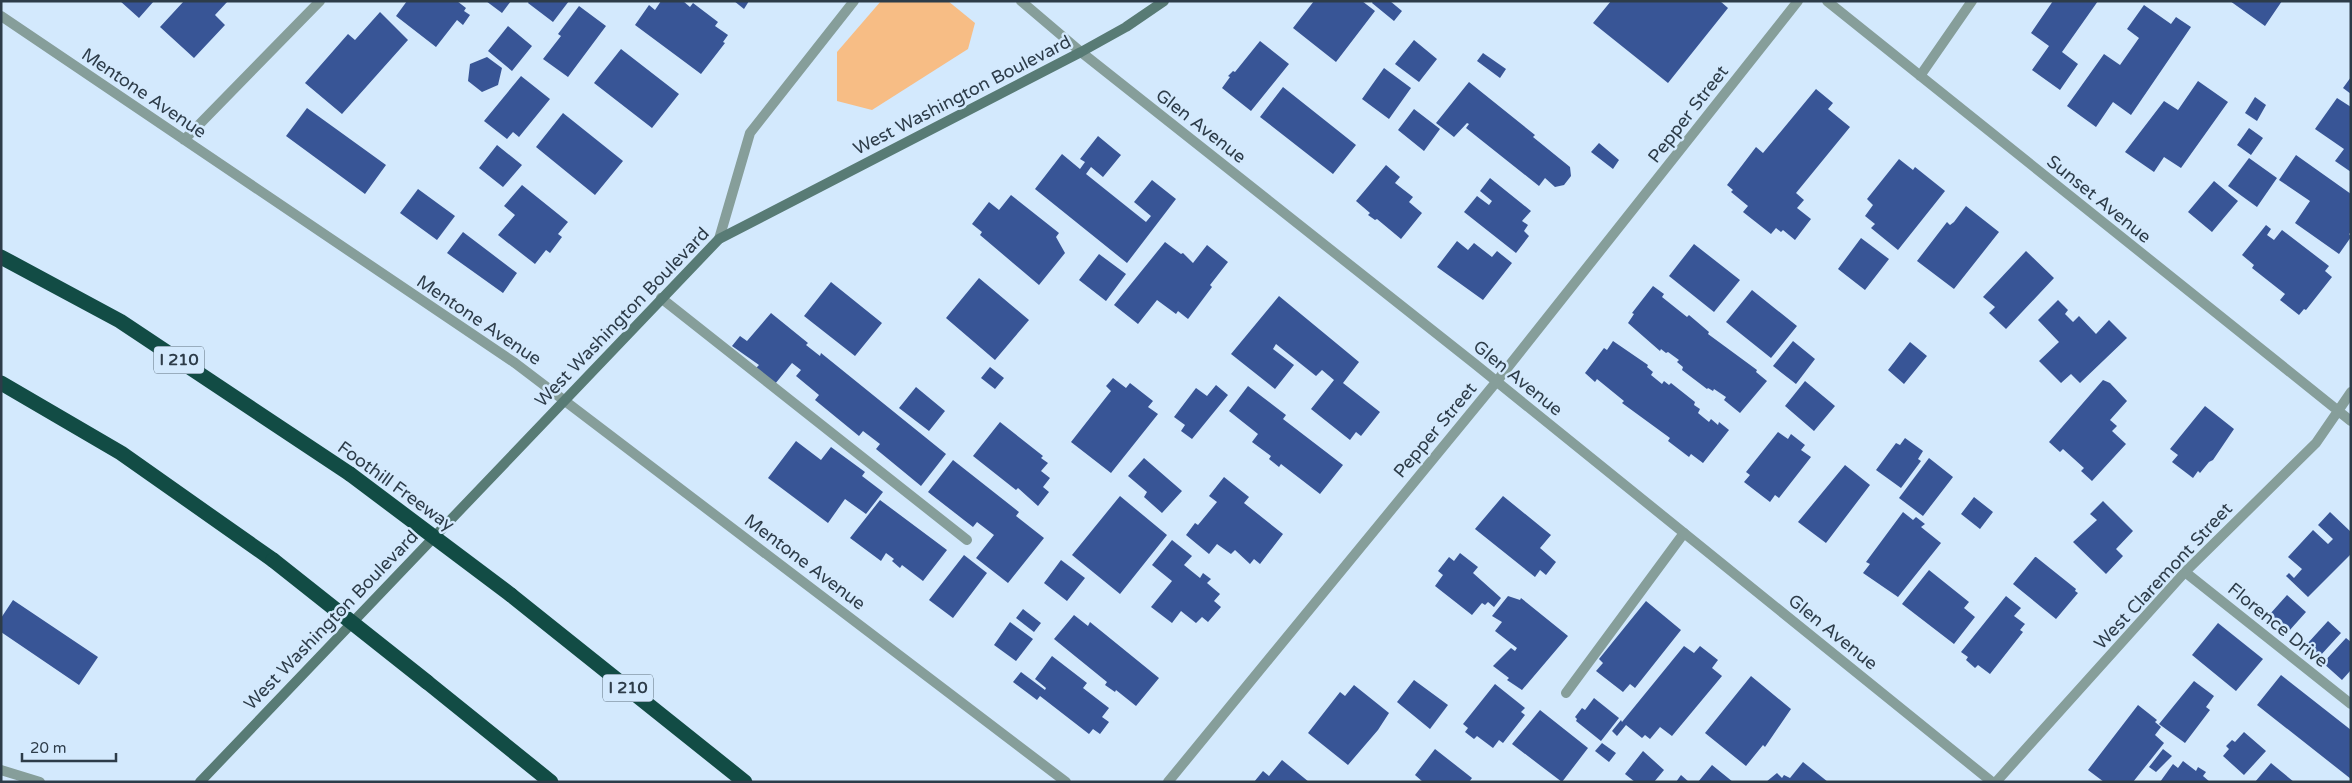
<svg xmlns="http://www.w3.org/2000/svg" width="2352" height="783" font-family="'Varela Round',sans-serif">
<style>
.green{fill:#f7bd85}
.building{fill:#385596}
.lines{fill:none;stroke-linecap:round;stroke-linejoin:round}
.service{stroke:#869e9a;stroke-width:10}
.minor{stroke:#869e9a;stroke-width:10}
.secondary{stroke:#587b75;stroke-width:10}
.motorway{stroke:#124c45;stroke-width:15}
.motorway-bridge{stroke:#124c45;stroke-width:15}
.labels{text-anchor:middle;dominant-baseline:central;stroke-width:5;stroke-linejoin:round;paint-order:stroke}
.shield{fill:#d3e9fd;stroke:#5f707f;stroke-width:1}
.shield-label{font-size:16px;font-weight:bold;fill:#2d3c49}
.street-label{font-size:18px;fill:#2d3c49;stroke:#d3e9fd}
</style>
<rect width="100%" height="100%" fill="#d3e9fd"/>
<path class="green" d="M881 1H948L975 23 968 49 872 110 837 101V52Z"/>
<path class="building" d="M120 1H154L139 18Z
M184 1H228L215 15 225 25 194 58 160 27Z
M407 1H457L466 8 464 11 470 15 463 25 457 20 436 47 396 16Z
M486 1H511L502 13Z
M529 1H569L553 22 528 3Z
M661 1H683L690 7 693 3 718 22 715 26 728 35 723 42 725 43 701 74 635 25 649 5 655 10Z
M734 1H749L744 9Z
M1314 1H1362L1375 11 1336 62 1293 28Z
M1373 1H1390L1402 11 1394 21 1372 3Z
M1611 1H1720L1728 8 1668 83 1593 23Z
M2053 1H2098L2062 52 2078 64 2060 90 2032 70 2049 46 2031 33Z
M2230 1H2282L2265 26Z
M2144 5 2171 24 2176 17 2191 27 2131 115 2113 102 2096 127 2067 106 2104 54 2120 65 2139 38 2127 29Z
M579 6 606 26 568 77 543 59 561 36 558 34Z
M380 12 408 40 342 114 305 83 348 34 355 40Z
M508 26 532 46 512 71 488 51Z
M1414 40 1437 59 1419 82 1395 64Z
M1260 41 1289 64 1251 111 1222 88 1230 77 1228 76 1233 71 1235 72Z
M621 49 679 94 652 128 594 83Z
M1483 53 1506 69 1500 78 1477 61Z
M487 57 502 68 498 85 482 92 468 81 470 64Z
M1384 68 1411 88 1389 119 1362 99Z
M521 76 550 99 519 137 513 132 507 139 484 121Z
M2351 77V94L2343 88Z
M2198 81 2228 102 2181 168 2164 157 2154 172 2125 152 2164 101 2178 110Z
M1469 82 1535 135 1533 137 1570 167 1571 176 1564 185 1555 187 1545 178 1539 186 1466 128 1469 124 1467 123 1454 137 1436 123Z
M1283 87 1356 145 1333 174 1260 117Z
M1816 89 1833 103 1828 109 1850 127 1796 193 1804 200 1797 208 1811 219 1795 240 1783 230 1781 232 1776 228 1771 234 1743 212 1748 206 1731 192 1733 190 1727 185 1756 147 1763 153Z
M2255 97 2266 105 2257 121 2245 113Z
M2337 98 2351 107V172L2335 161 2344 149 2315 129Z
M307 108 386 165 365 194 286 136Z
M1414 109 1440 129 1424 151 1398 130Z
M563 113 623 161 595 195 536 147Z
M2249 128 2263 138 2251 155 2237 145Z
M1098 136 1121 155 1103 177 1091 167 1086 174 1146 222 1151 216 1134 202 1152 180 1176 199 1127 263 1035 189 1062 154 1080 169 1085 162 1080 159Z
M1599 143 1619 160 1613 169 1591 152Z
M497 145 522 165 503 187 479 168Z
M2296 155 2351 194V232L2349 234 2351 237 2339 254 2295 223 2310 201 2279 180Z
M2249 158 2277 178 2257 207 2228 186Z
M1899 159 1913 170 1915 167 1945 191 1898 250 1871 228 1875 224 1865 216 1873 205 1867 199Z
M1386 165 1400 177 1395 183 1413 197 1409 202 1422 213 1401 239 1377 219 1375 220 1368 215 1370 213 1356 201Z
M1490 178 1531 211 1522 221 1528 225 1524 231 1529 236 1516 253 1464 212 1477 196 1489 205 1492 201 1480 191Z
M2214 181 2238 201 2212 232 2188 212Z
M522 185 568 222 558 234 562 237 550 253 546 250 535 264 498 235 515 215 504 206Z
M418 189 455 216 437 240 400 213Z
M1011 195 1059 233 1056 237 1065 253 1039 285 980 235 982 232 972 224 989 202 999 210Z
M1966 206 1999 232 1954 289 1917 261 1947 222 1950 225 1954 222Z
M2266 225 2271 229 2267 235 2274 240 2282 230 2329 266 2325 271 2332 277 2306 310 2304 309 2299 315 2280 300 2285 294 2252 268 2254 265 2242 255Z
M463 232 517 273 503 293 447 253Z
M1861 238 1889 259 1865 290 1838 269Z
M1457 241 1468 250 1474 243 1492 257 1497 251 1512 263 1483 300 1437 267Z
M1165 242 1181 254 1183 253 1193 263 1207 245 1228 262 1210 285 1212 287 1188 319 1178 311 1176 314 1157 300 1138 324 1114 305Z
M1694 244 1740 280 1714 312 1669 276Z
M2026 251 2054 278 2006 329 1989 313 1995 307 1983 297Z
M1099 254 1126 274 1106 301 1079 280Z
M979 278 1029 320 995 360 946 318Z
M831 282 882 323 855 356 804 316Z
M1653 286 1664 294 1662 297 1687 317 1689 315 1709 332 1708 334 1757 370 1756 372 1767 381 1740 413 1724 400 1726 397 1714 389 1713 391 1708 388 1707 389 1682 370 1683 367 1677 362 1679 360 1668 352 1666 353 1661 349 1660 351 1628 323 1634 314 1632 313Z
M1752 290 1797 326 1771 358 1726 322Z
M1279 296 1359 362 1343 383 1380 412 1361 436 1356 432 1350 440 1311 409 1334 380 1322 370 1316 376 1276 344 1273 349 1294 365 1275 389 1231 354Z
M2058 300 2068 310 2065 314 2073 322 2079 316 2096 334 2109 320 2127 338 2080 383 2071 374 2061 383 2039 361 2059 342 2038 320Z
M771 313 808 343 806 345 820 356 821 353 946 454 921 486 876 449 880 444 863 431 859 436 815 400 819 395 796 376 801 370 792 363 775 384 756 368 759 365 732 346 740 336 747 341Z
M1613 341 1648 365 1647 367 1653 372 1651 375 1662 384 1664 381 1669 385 1671 383 1695 402 1694 405 1700 409 1698 413 1709 422 1711 419 1718 425 1719 422 1729 430 1703 463 1691 454 1689 457 1668 441 1670 438 1622 403 1624 401 1597 379 1595 382 1585 373 1604 348 1607 350Z
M1793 341 1815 359 1796 384 1773 366Z
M1910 342 1927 356 1904 384 1888 370Z
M990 367 1004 378 995 389 981 378Z
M1113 378 1126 388 1130 383 1153 401 1148 407 1158 414 1111 473 1071 442 1111 391 1106 386Z
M2103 380 2110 383 2127 401 2110 420 2117 426 2112 431 2126 444 2092 481 2081 471 2084 468 2063 449 2060 452 2049 442Z
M1805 381 1835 406 1814 431 1785 406Z
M1216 385 1228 395 1192 439 1181 431 1185 425 1174 417 1196 388 1207 396Z
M1248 386 1286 415 1283 419 1343 465 1320 494 1281 464 1279 467 1269 459 1271 456 1252 442 1258 434 1229 411Z
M916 387 945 411 929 431 899 408Z
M2205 406 2234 429 2213 460 2209 462 2200 473 2198 471 2193 478 2172 462 2178 455 2170 449Z
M1000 422 1043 456 1041 458 1048 463 1041 471 1050 478 1043 487 1049 492 1038 506 1018 488 1016 490 973 456Z
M1778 432 1788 439 1791 434 1805 445 1801 450 1811 457 1779 498 1775 495 1770 502 1744 482 1750 475 1746 472Z
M1905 438 1923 451 1918 459 1921 461 1901 488 1876 470 1896 443 1900 445Z
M796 441 821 460 831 447 865 472 862 476 883 492 866 514 845 499 828 523 768 478Z
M1144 458 1182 491 1162 513 1144 497 1147 492 1128 476Z
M1929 458 1953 477 1923 516 1899 498Z
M953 460 1019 512 1016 516 1044 538 1008 583 976 558 994 535 977 522 973 527 928 492Z
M1845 465 1870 485 1826 543 1798 522Z
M1224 477 1249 497 1244 503 1283 534 1260 564 1254 559 1250 564 1235 550 1231 554 1217 544 1209 554 1186 535 1195 523 1198 525 1217 502 1209 496Z
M1120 496 1167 535 1120 594 1072 555Z
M1503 496 1551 535 1540 548 1556 562 1546 575 1540 570 1535 577 1475 529Z
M1974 497 1993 512 1980 529 1961 514Z
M880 500 947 550 923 581 902 565 900 568 892 561 894 559 886 553 881 561 850 538Z
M2103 501 2133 531 2116 549 2123 556 2106 574 2073 542 2097 520 2090 514Z
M1903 512 1913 520 1916 517 1925 524 1921 527 1941 543 1898 597 1863 573 1870 564 1866 562Z
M2330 512 2351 532V554L2308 597 2286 576 2289 573 2294 578 2302 569 2288 557 2313 530 2328 544 2333 539 2318 525Z
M1172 540 1192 556 1184 565 1200 578 1203 573 1211 579 1207 583 1220 594 1214 601 1221 607 1208 622 1202 617 1196 623 1181 611 1172 623 1151 607 1172 581 1152 565Z
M1460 553 1478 567 1473 573 1501 598 1494 607 1488 602 1485 605 1482 603 1472 615 1435 586 1443 575 1438 571 1449 557 1454 561Z
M964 555 987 573 953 618 929 600Z
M2035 557H2036L2076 589 2075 591 2078 593 2056 619 2013 584Z
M1061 560 1085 578 1067 601 1044 583Z
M1929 570 1969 602 1964 608 1975 617 1954 644 1902 604Z
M2287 595 2306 612 2289 631 2270 614Z
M1508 596 1520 600 1521 598 1568 636 1522 690 1507 680 1509 678 1493 666 1511 648 1515 651 1517 648 1495 631 1502 622 1492 616Z
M2006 596 2021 608 2014 616 2025 624 2020 630 2023 632 1990 674 1978 665 1975 668 1966 660 1968 657 1961 652Z
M13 600 98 657 79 685 1 632V618Z
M1646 601 1681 630 1635 688 1630 684 1623 692 1596 671 1603 663 1599 659Z
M1023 609 1041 623 1034 632 1016 618Z
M1074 615 1088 626 1090 622 1159 678 1136 706 1116 690 1115 692 1105 685 1107 682 1054 639Z
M2328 621 2341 633 2320 656 2307 644Z
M1010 622 1033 639 1016 661 994 645Z
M2218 623 2263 659 2236 691 2192 655Z
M2346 638 2351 642V670L2342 680 2323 663Z
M1684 646 1694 653 1700 646 1718 660 1712 668 1722 676 1672 736 1660 727 1650 739 1645 735 1642 738 1626 725 1617 736 1612 731 1621 720 1622 722Z
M1052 656 1087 683 1083 688 1109 708 1102 717 1109 722 1100 734 1093 729 1089 734 1040 696 1037 700 1013 682 1021 672 1045 690 1046 688 1035 679Z
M2281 675 2351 730V779L2257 705Z
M1751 676 1791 709 1765 747 1763 745 1746 766 1705 733Z
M1414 680 1448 705 1430 729 1397 702Z
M2194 681 2214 696 2206 707 2210 710 2185 743 2159 724Z
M1495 684 1525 708 1521 712 1525 715 1503 743 1499 740 1493 748 1477 736 1474 739 1465 732 1468 728 1463 724Z
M1354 685 1389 713 1378 730 1348 765 1308 733 1340 692 1345 696Z
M1594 698 1619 718 1601 741 1576 721 1577 719 1575 717 1582 708 1585 710Z
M2138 705 2157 720 2155 722 2161 727 2155 735 2164 743 2133 782H2104L2088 770Z
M1540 710 1588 748 1562 782 1512 744Z
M2244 732 2266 751 2244 775 2223 756 2229 749 2226 746 2232 740 2235 742Z
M1602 743 1616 753 1609 762 1595 751Z
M1435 749 1472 778 1469 782H1423L1415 775Z
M2163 749 2172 756 2156 772 2149 767Z
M1643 751 1664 770 1654 782H1635L1625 774Z
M1282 760 1309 782H1254L1263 771 1269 776Z
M2183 761 2196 771 2198 767 2206 772 2203 776 2210 782H2160L2173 764 2178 768Z
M1803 762 1828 782H1766L1777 773 1782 778 1784 775 1790 778Z
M2271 763 2294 782H2255Z
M1712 765 1733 782H1698Z
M1681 775 1689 782H1676Z"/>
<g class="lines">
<path class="service" d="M661 298 967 540
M2185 572 2351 704
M1566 693 1684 533
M1 770 40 782"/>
<path class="minor" d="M1021 1 1081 52 1475 364 1992 782
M1827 1 2351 421
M1 16 515 363 1066 782
M1920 76 1972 1
M184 140 320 1
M719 239 750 133 854 1
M1168 782 1497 381 1798 1
M1996 782 2185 572 2316 443 2351 392"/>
<path class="secondary" d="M200 782 719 239 1081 52 1126 27 1164 1"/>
<path class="motorway" d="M1 257 120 321 350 474
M1 383 121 453 273 560
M511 595 745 782
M427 682 551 782"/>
<path class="motorway-bridge" d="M350 474 511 595
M273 560 427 682"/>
</g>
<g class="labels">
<g class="shield">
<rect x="154" y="346.5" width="50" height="27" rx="4"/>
<rect x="603" y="674.5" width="50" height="27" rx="4"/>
</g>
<g class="shield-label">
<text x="179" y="360">I 210</text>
<text x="628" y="688">I 210</text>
</g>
<g class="street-label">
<text transform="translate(144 93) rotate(34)">Mentone Avenue</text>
<text transform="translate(962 95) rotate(-27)">West Washington Boulevard</text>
<text transform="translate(1688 114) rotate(-52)">Pepper Street</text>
<text transform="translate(1201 126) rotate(38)">Glen Avenue</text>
<text transform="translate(2099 199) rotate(39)">Sunset Avenue</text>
<text transform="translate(622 317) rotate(-46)">West Washington Boulevard</text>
<text transform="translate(479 320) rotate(34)">Mentone Avenue</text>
<text transform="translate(1518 378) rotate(39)">Glen Avenue</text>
<text transform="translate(1435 430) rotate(-50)">Pepper Street</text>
<text transform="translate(396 486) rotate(36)">Foothill Freeway</text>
<text transform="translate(805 562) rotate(37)">Mentone Avenue</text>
<text transform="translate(2163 576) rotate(-47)">West Claremont Street</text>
<text transform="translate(331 620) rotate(-46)">West Washington Boulevard</text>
<text transform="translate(2278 625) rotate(39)">Florence Drive</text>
<text transform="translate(1833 632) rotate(39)">Glen Avenue</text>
</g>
</g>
<rect width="2352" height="783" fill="none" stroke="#2d3c49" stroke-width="5"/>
<path d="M22 753v8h94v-8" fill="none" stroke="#2d3c49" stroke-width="2.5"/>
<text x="30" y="753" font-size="15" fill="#2d3c49" stroke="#d3e9fd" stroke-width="4" paint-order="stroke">20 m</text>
</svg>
